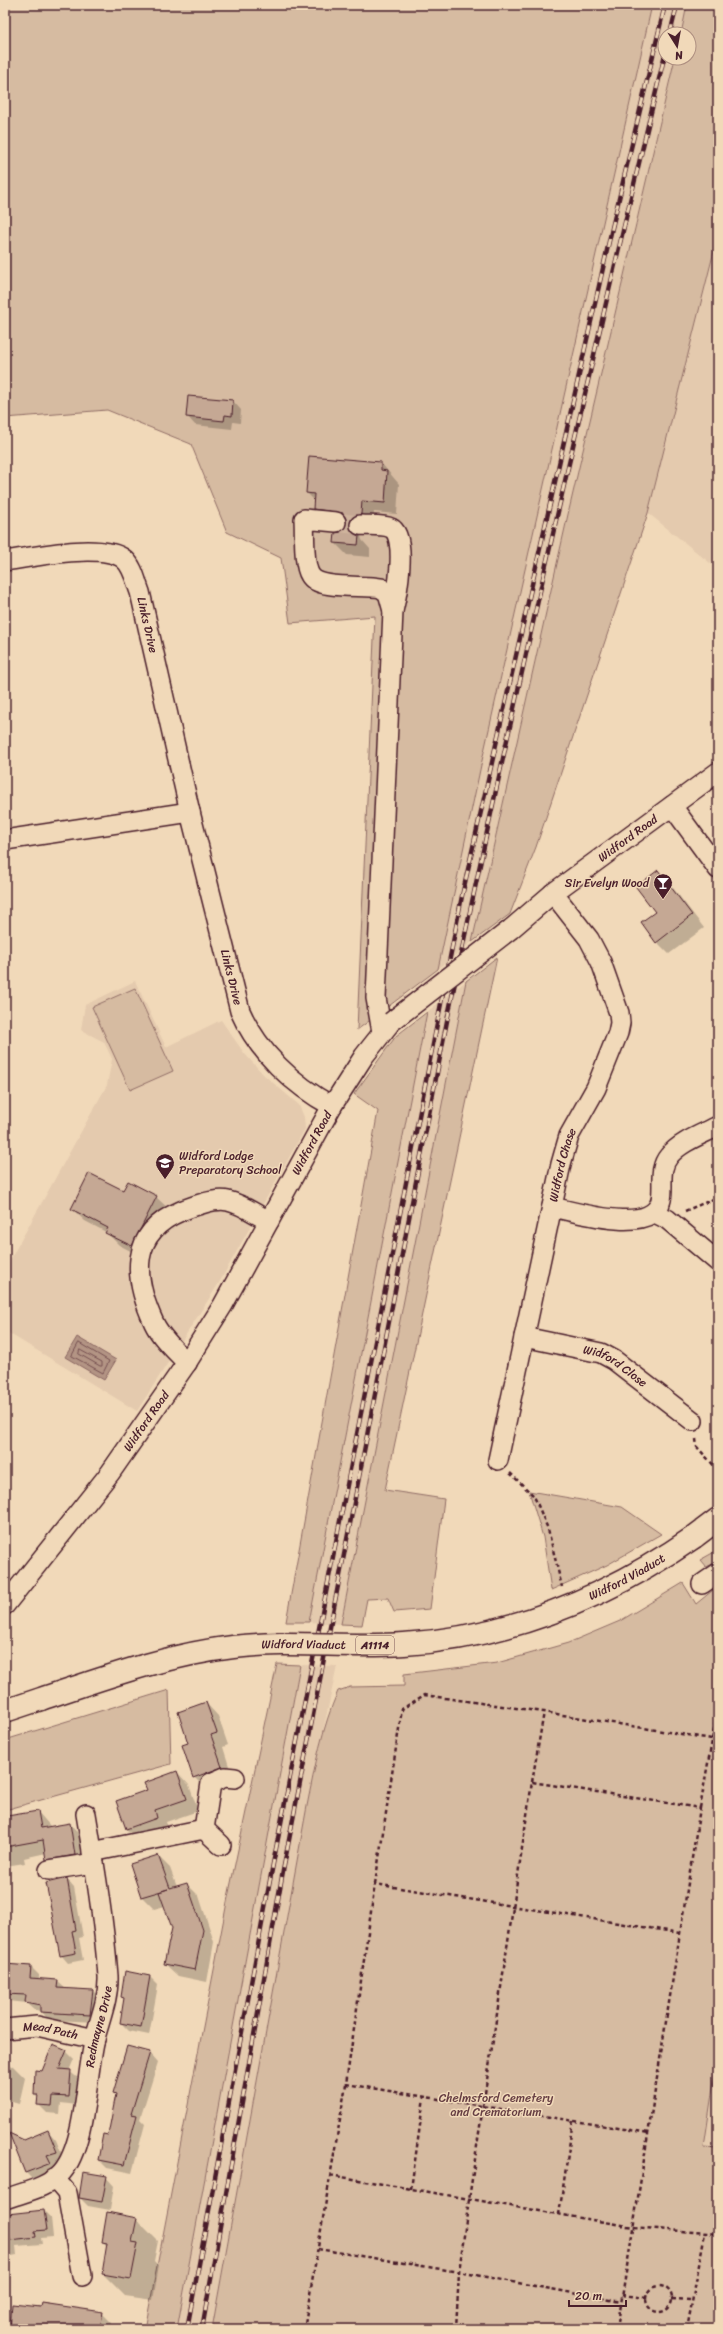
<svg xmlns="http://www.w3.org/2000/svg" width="723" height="2334" font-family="Sriracha,sans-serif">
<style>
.built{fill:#e4caae}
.green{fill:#d6bba1;stroke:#906d66}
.water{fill:#b39484;stroke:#896560}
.shadow{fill:#0003}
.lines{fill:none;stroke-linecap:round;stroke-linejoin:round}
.shore{stroke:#744e4f;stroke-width:1}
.building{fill:#c5a894;stroke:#4a1f2b}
.minor-tunnel{stroke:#d0b49d;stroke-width:19;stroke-dasharray:19 10;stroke-linecap:butt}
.minor-casing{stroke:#4a1f2b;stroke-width:22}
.major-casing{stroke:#4a1f2b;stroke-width:25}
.path{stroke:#4a1f2b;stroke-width:2.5;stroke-dasharray:4 3;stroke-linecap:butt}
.minor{stroke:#f1d9b9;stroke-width:19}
.major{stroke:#f1d9b9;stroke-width:22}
.rail-casing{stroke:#4a1f2b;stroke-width:4.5}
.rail{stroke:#f1d9b9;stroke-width:3;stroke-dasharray:9;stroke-linecap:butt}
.minor-bridge-casing{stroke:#4a1f2b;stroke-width:22;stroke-linecap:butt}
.major-bridge-casing{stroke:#4a1f2b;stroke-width:25;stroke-linecap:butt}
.minor-bridge{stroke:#f1d9b9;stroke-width:19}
.major-bridge{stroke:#f1d9b9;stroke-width:22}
.labels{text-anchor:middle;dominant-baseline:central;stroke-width:3;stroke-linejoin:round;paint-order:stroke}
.shield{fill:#f1d9b9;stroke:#7c5756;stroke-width:1}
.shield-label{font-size:11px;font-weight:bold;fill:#4a1f2b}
.street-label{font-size:12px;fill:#4a1f2b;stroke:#f1d9b9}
.poi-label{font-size:12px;fill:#4a1f2b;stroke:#f1d9b9;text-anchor:end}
.park-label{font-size:12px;fill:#663e43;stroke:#f1d9b9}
</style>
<rect width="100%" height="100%" fill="#f1d9b9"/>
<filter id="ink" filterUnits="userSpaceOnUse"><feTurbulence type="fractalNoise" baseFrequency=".025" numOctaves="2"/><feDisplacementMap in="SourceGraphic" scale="8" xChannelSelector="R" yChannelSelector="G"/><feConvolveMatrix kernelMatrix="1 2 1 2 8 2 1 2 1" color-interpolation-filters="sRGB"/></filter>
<g filter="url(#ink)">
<path class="built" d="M652 5H687L681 34H665V58H675L569 510 472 942 438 969 481 765Z
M718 235V556L710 563 648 513Z
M135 981 166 1047 221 1020 244 1053 264 1075 299 1105 304 1117 305 1129 219 1283 137 1411 5 1331V1269L107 1085 112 1059 104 1042 81 1030 85 1005Z
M466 981 341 1624 309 1622 427 1012Z
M300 1665 337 1666 307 1806 212 2329H177Z
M718 2053V2148L704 2147Z"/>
<path class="green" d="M5 5H652L481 765 438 969 357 1030 375 616 290 623 281 558 227 532 191 444 107 410 5 418Z
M687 5H718V235L648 513 536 847 510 914 472 942 569 510 675 58H689V34H681Z
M497 957 385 1490 444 1499 430 1609 394 1612 388 1598 367 1599 362 1625 341 1624 466 981Z
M135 988 173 1071 130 1090 92 1007Z
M427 1012 309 1622H286L378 1111 354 1094 396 1036Z
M529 1491 622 1507 661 1534 607 1565 551 1590 543 1537Z
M718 1550V1562L706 1567 700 1560Z
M683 1583 696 1604 718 1586V2053L704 2147 718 2148V2329H212L307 1806C315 1766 322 1728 338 1691L350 1687 404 1686V1674L497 1663 568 1643 620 1621Z
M277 1664 300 1665 177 2329H145L227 1902Z
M169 1690 171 1764 5 1810V1740Z"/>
<path class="water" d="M77 1337 116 1360 104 1380 65 1357Z"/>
<path class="shadow" d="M233 401 241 410 240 423 233 422 232 429 195 425 187 416Z
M310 457 381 463 399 484 397 514 374 512 373 526 367 527 361 536 362 540 370 549V557L347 555 335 543V534L346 529V523L326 521 314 508V500L307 493Z
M658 872 670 884 704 928 669 954 657 942Z
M123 1192 156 1197 169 1209 144 1258 119 1245 106 1232 85 1221 72 1209Z
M206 1703 218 1716 228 1745 223 1747 233 1779 206 1789 194 1777 189 1743Z
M177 1772 189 1785 198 1811 166 1822 169 1830 139 1841 126 1829 148 1791Z
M38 1812 51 1827 70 1824 82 1836 87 1867 59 1871 47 1859 46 1853 24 1858 25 1863 5 1866V1824Z
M158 1856 170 1868 177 1887 187 1884 199 1896 214 1942 207 1982 178 1976 165 1964 173 1928 165 1906 154 1909 142 1897 131 1865Z
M67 1879 74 1887 83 1937 79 1938 83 1960 68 1963 61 1955Z
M5 1965 31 1967 39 1975V1979L57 1981 66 1989 93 1991 101 1999 98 2022 49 2020 41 2011 35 2010 27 2003 8 2001 5 1998Z
M126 1972 150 1977 158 1985 149 2035 129 2031 121 2023 125 2000 122 1997Z
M66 2051 74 2059 69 2071 79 2079 77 2105 61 2103 60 2114 47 2113 39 2105V2099L35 2095 42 2072Z
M150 2053 158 2062 140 2119 145 2124 132 2173 107 2168 99 2160 109 2136 117 2095 114 2093Z
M5 2064 13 2066 25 2078 19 2104 5 2100Z
M48 2131 56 2140 64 2160 55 2164 58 2171 34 2181 26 2173 24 2141Z
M106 2177 114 2186 110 2210 88 2206 80 2198Z
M44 2211 51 2218 53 2237 41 2238 42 2244 16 2246 17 2255 5 2257V2234H10Z
M136 2219 158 2241 154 2261 159 2266 153 2300 125 2296 103 2274 108 2247 103 2242Z
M43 2304 102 2313 112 2323 111 2329H11L42 2308Z"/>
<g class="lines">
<path class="shore" d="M79 1343 109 1361 103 1373 72 1356Z
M80 1350 102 1362V1366H100L79 1354Z"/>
</g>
<path class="building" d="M188 396 233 400 232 416 225 415 224 421 186 417Z
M309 456 381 462V470L387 471 385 503 362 501 361 514 351 519 350 529 359 536 358 545 334 543 335 533 341 532 347 523 343 513 313 509 314 494 306 493Z
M658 870 692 915 656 943 641 922 655 912 636 887Z
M89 1173 123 1190 128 1181 157 1196 132 1246 105 1233 108 1228 71 1209Z
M206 1702 217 1733 211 1735 222 1767 193 1778 182 1745 188 1743 178 1712Z
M177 1771 187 1799 155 1810 157 1818 126 1829 116 1801 147 1790 144 1783Z
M38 1811 41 1828 70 1823 75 1855 46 1860 43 1840 5 1847 7 1816Z
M158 1855 170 1888 187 1883 203 1930 195 1970 164 1964 172 1928 159 1892 168 1889 141 1897 130 1864Z
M67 1878 76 1930 72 1931 76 1953 60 1956 46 1883Z
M5 1964 31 1966 30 1978 58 1980 57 1988 93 1990 90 2015 40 2012V2005L25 2002 26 1995 5 1994Z
M125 1971 150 1976 141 2027 120 2023 124 1998 121 1997Z
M53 2044 67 2050 59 2069 71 2070 69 2097 53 2096 52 2106 37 2105 38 2095H34L35 2070 42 2071Z
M127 2046 150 2052 131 2114 137 2115 124 2165 98 2160 103 2134 108 2135 116 2094 113 2093Z
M48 2130 57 2152 47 2155 51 2163 25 2173 9 2133 24 2140Z
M83 2172 107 2176 102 2202 79 2198Z
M44 2210 47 2230 35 2231 36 2237 10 2240 7 2214Z
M107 2212 137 2218 132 2242 138 2243 131 2279 102 2274 107 2243 102 2242Z
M42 2303 103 2312 100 2329H10L12 2304 41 2307Z"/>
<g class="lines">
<path class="minor-tunnel" d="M336 522 360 525"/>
<defs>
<g id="minor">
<path d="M336 522 304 519C305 533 303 564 310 575 319 591 364 584 381 588L388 593 393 611"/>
<path d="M360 525C368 526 383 524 391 528 408 536 397 595 393 611L376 998 382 1032"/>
<path id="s1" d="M5 561C32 557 102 542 124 559 133 566 136 582 140 592L190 812 240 1011C258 1052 293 1085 332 1106"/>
<path d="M672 806 718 869"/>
<path d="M5 840 190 812"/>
<path id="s2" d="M511 929 553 893 718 772"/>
<path d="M552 1207C576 1212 654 1236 661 1200 664 1185 658 1169 669 1156 680 1142 703 1134 718 1126"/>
<path d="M655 1213 667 1219 718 1262"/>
<path id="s3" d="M524 1337 601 1353 614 1360 693 1421"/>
<path d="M187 1363C176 1351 161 1338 154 1323 133 1278 129 1233 181 1211 193 1206 216 1198 228 1201 242 1204 257 1215 269 1221"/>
<path id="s4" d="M498 1460 561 1164 569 1136 596 1088 618 1033 620 1023 619 1013 601 962 589 939 553 893"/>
<path d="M702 1584 718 1573"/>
<path id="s5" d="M5 1605 110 1473 186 1364 223 1305 332 1106 364 1056 391 1022"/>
<path d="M204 1829 211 1783 225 1777 235 1778"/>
<path d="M92 1852 204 1829 221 1845"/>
<path d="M49 1870 94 1863"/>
<path id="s6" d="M5 2029 37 2026 95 2039"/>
<path d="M54 2178 67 2193 82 2276"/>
<path id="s7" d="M5 2199C24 2192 48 2188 62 2172 86 2144 86 2075 95 2038 100 2019 109 1997 108 1976 104 1922 95 1868 86 1814"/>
</g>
<path id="major" d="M694 1537 718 1519
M5 1711 41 1699"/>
</defs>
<use href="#minor" class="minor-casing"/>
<use href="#major" class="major-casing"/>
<path class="path" d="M685 1211 718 1197
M696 1439 697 1447 718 1470
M510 1473 534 1496 548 1529 562 1587
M532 1782 544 1712
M700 1808 718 1707
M375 1884 402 1709 424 1695 544 1712 712 1739
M346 2084 649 2133
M330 2175 633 2227 718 2234
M411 2189 424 2097
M559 2215 573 2120
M318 2249 459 2272 621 2302
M646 2299a13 13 0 1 1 26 0a13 13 0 1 1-26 0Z
M622 2295 646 2298
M672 2299 692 2300
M304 2329 346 2084 375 1884 680 1933
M456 2329 459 2272 469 2199 532 1782 700 1808 617 2329
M687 2329 705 2233"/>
<use href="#minor" class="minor"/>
<use href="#major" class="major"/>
<defs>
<path id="rail" d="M670 34 677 5
M187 2329 273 1864 462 896 612 228 665 5
M202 2329 283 1871 447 1021C514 698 588 375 665 54"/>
</defs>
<use href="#rail" class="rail-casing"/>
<use href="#rail" class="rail"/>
<defs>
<path id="minor-bridge" d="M391 1022 511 929"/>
<g id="major-bridge">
<path id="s8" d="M41 1699C104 1678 166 1655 233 1647 290 1640 347 1648 404 1644 510 1637 608 1597 694 1537"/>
</g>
</defs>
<use href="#minor-bridge" class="minor-bridge-casing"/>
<use href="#major-bridge" class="major-bridge-casing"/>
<use href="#minor-bridge" class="minor-bridge"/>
<use href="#major-bridge" class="major-bridge"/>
</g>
</g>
<defs>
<symbol id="bar-pin" viewBox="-11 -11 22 30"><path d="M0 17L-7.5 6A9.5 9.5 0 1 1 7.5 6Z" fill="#4a1f2b" stroke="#f1d9b9"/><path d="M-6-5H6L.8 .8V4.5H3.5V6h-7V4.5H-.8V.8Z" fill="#fff"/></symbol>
<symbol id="school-pin" viewBox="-11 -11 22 30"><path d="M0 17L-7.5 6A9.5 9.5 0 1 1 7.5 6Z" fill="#4a1f2b" stroke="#f1d9b9"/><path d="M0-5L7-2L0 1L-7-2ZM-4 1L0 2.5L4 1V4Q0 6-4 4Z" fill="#fff"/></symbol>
</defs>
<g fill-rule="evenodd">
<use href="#bar-pin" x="652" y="872" width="22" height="30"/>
<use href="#school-pin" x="154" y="1152" width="22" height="30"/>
</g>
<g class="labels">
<rect class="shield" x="356" y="1636" width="38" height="18" rx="3"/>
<g class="shield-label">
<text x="375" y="1645">A1114</text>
</g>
<g class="street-label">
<text stroke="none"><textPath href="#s1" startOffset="192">Links Drive</textPath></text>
<text stroke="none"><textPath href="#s2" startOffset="148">Widford Road</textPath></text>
<text stroke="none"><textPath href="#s1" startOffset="554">Links Drive</textPath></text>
<text stroke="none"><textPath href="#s5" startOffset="556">Widford Road</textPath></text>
<text stroke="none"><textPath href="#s4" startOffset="302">Widford Chase</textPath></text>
<text stroke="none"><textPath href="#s3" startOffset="97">Widford Close</textPath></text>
<text stroke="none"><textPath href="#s5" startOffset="232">Widford Road</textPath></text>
<text stroke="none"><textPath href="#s8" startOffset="605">Widford Viaduct</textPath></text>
<text stroke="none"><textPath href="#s8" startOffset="270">Widford Viaduct</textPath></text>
<text stroke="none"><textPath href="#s7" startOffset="215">Redmayne Drive</textPath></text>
<text stroke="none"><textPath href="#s6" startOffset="46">Mead Path</textPath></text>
</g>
<g class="poi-label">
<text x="649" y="883">Sir Evelyn Wood</text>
<text x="179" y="1156" text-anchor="start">Widford Lodge<tspan x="179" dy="14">Preparatory School</tspan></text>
</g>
<g class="park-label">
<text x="496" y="2098">Chelmsford Cemetery<tspan x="496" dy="14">and Crematorium</tspan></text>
</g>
</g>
<rect width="723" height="2334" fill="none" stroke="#f1d9b9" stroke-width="20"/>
<rect x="10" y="10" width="703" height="2314" fill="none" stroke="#4a1f2b" stroke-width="1.5" filter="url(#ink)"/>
<g transform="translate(677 46) rotate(169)"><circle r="19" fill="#f1d9b9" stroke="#ae8f80"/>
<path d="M0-3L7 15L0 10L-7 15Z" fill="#4a1f2b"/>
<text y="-6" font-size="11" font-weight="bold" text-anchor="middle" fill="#4a1f2b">N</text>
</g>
<path d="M569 2300v6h57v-6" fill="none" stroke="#4a1f2b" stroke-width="2"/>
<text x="575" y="2300" font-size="12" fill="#4a1f2b" stroke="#f1d9b9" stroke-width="3" paint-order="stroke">20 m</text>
</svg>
